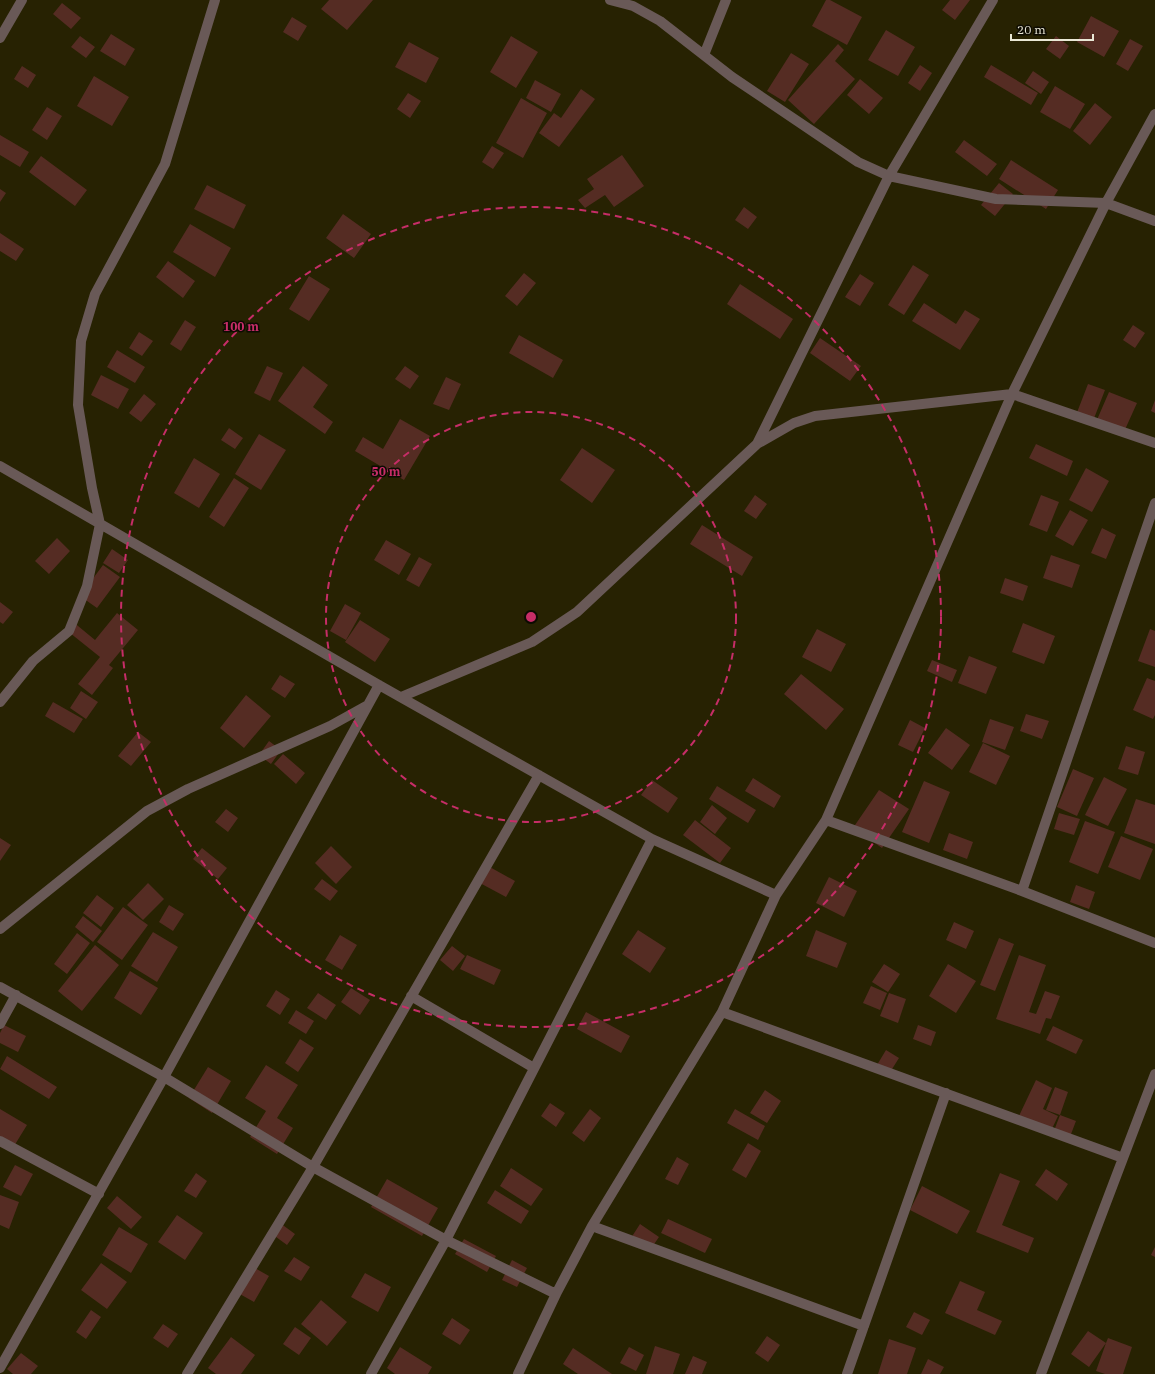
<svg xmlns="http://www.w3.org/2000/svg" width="1155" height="1374" font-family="'IBM Plex Serif',serif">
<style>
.building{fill:#552c23}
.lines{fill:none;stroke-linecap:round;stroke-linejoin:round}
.street{stroke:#695957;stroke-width:10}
.ring{fill:none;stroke:#c62d67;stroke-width:2;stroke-dasharray:7 5}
.centre{fill:#c62d67;stroke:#0d0b02;stroke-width:2}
.ring-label{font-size:12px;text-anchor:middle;font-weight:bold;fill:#c62d67;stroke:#0d0b02;stroke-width:3;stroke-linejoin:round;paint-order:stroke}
</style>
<rect width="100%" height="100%" fill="#272202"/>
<path class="building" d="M329 0H373L347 30 321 9Z
M826 0H830L862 17 847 45 812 26Z
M950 0H970L955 20 942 10Z
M62 3 81 18 71 29 53 14Z
M1091 16 1119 31 1104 57 1077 42Z
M292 17 307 26 298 41 283 32Z
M886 30 915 47 898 76 868 60Z
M111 34 135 49 125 66 100 51Z
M80 36 95 47 86 58 71 47Z
M511 36 538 52 516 88 490 72Z
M1056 36 1069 46 1060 59 1046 49Z
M1130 39 1143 46 1128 71 1116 64Z
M409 42 439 58 426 83 395 67Z
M838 44 844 50 835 61 855 79 814 124 788 100Z
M791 53 809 64 785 102 767 91Z
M920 65 932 73 920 91 908 83Z
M991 65 1038 93 1031 105 984 77Z
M22 66 36 75 28 88 14 79Z
M1033 71 1049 82 1041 94 1025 83Z
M94 76 129 97 112 126 77 106Z
M860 79 883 98 869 114 847 95Z
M535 80 561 94 551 112 526 98Z
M1055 86 1085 104 1070 129 1040 112Z
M581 89 595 99 559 147 539 133 554 113 561 118Z
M408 93 421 101 410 118 397 109Z
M521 98 547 113 523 158 496 143Z
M1095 103 1112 117 1090 145 1073 131Z
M47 107 62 116 47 140 32 130Z
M0 135 29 152 20 167 0 155Z
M964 140 997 164 987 176 955 152Z
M492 146 504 153 493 169 482 162Z
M622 155 644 186 614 207 605 195 585 208 578 200 594 189 587 179Z
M41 156 87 190 75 206 29 172Z
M1011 160 1058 190 1046 209 999 179Z
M999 183 1013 194 995 216 981 205Z
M207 185 246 205 234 229 194 209Z
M0 189 6 193 0 202Z
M744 207 757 217 748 229 735 220Z
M343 214 371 234 354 258 326 238Z
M190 224 231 248 215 277 173 252Z
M0 233 24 249 16 261 0 251Z
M168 261 195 281 183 298 156 277Z
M913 265 929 275 904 315 888 305Z
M524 273 536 283 517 306 505 296Z
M860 274 874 283 860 306 845 297Z
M309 276 330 289 309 321 289 309Z
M740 284 793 319 780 339 727 304Z
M924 303 956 324 965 310 980 319 960 350 912 321Z
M185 320 196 327 181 351 170 344Z
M1133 325 1145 333 1135 348 1123 340Z
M139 332 153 341 142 356 129 348Z
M519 335 563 360 553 378 509 353Z
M820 338 861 366 850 381 810 353Z
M117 350 145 367 135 383 107 367Z
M267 366 283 373 270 401 254 393Z
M303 366 328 385 313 407 333 422 325 434 278 401Z
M405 366 419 376 410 389 395 379Z
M101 375 129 389 118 409 91 395Z
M446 377 461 384 449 410 433 404Z
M1088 384 1105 390 1093 421 1076 415Z
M1109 392 1137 403 1123 434 1096 422Z
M144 394 156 404 141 422 129 413Z
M1155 400V413L1151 411Z
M400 419 430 436 404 480 355 451 363 437 383 449Z
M229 428 243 438 235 449 221 440Z
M259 434 286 450 261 490 235 474Z
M1036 444 1073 461 1067 476 1029 458Z
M582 448 615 470 592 503 560 480Z
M194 458 220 474 199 508 174 493Z
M1086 468 1109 481 1092 512 1069 500Z
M234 478 249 488 224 527 209 517Z
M755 495 767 504 756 519 744 511Z
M1041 495 1059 502 1047 532 1029 525Z
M1070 510 1088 520 1073 546 1055 536Z
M702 525 753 557 742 576 690 544Z
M1102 528 1116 535 1106 559 1091 553Z
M57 538 70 551 49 574 35 561Z
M386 540 411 554 399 575 374 560Z
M112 549 128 560 119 573 103 563Z
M1051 555 1080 565 1072 588 1043 578Z
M419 557 432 564 419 587 406 580Z
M103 565 120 577 97 608 80 596Z
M1005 578 1028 586 1023 601 1000 593Z
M0 602 13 612 3 624 0 622Z
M345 604 361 613 346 640 330 631Z
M117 613 138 630 109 665 113 668 92 695 78 684 100 657 65 629 72 621 95 640Z
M360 620 390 639 375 662 345 642Z
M1023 623 1055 636 1044 664 1012 652Z
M817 629 846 644 831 672 802 657Z
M1150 629 1155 631V667L1138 661Z
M969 656 997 667 986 694 958 683Z
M932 660 957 670 952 682 927 671Z
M801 674 844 709 826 730 784 694Z
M280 675 295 684 285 698 271 689Z
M1147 678 1155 681V715L1153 719 1133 710Z
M81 691 98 702 86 719 70 708Z
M246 695 271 716 244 748 220 728Z
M53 702 83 719 74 733 45 716Z
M1026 714 1049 721 1042 739 1020 731Z
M990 719 1014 727 1005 750 982 742Z
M910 720 925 728 913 752 898 745Z
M946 728 970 745 952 770 928 753Z
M138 732 151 742 131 766 118 756Z
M269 741 281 750 271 764 259 755Z
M983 743 1010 756 996 785 969 772Z
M1126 746 1145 752 1138 775 1118 769Z
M283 754 305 773 296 784 274 764Z
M1073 769 1094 778 1077 816 1057 807Z
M1104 777 1127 789 1108 826 1085 815Z
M753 778 781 796 774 808 745 791Z
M652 780 678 798 668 813 641 795Z
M924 781 950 792 929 843 902 832Z
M717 786 756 810 748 823 709 799Z
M879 790 909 809 882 848 853 828Z
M1136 799 1155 805V844L1124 833Z
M712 805 727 818 715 834 700 822Z
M226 809 238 818 228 832 215 822Z
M1059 813 1080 819 1074 835 1054 829Z
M695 820 731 848 720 863 683 835Z
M1085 821 1115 832 1098 874 1069 862Z
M949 833 973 842 967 859 943 850Z
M1121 836 1153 849 1140 880 1108 867Z
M0 838 11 845 0 861Z
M331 846 352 867 336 884 315 863Z
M202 848 227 868 218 879 193 859Z
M488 866 515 881 506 897 478 882Z
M829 877 857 891 844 917 816 903Z
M322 879 338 891 330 901 314 889Z
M148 883 164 899 143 920 127 905Z
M1076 885 1095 892 1089 909 1070 902Z
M97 895 114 908 101 927 83 913Z
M169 905 184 914 173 931 159 922Z
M123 907 148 925 122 960 97 942Z
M83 916 102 931 93 942 75 927Z
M954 922 974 931 966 949 946 940Z
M638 930 666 948 650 973 622 954Z
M816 930 847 943 837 968 806 956Z
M153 932 178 947 157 982 131 966Z
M77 933 90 943 67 974 54 964Z
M340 935 357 945 342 970 325 960Z
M999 938 1014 944 995 991 980 985Z
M95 945 119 965 82 1011 58 991Z
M452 946 465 956 453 971 440 960Z
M467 955 501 970 494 985 460 969Z
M1019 955 1046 965 1029 1012 1036 1014 1045 991 1060 996 1051 1019 1046 1018 1040 1034 996 1019Z
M884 964 900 974 888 992 872 982Z
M948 964 976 981 956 1013 929 996Z
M130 971 158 988 141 1015 114 998Z
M871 986 887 993 880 1010 863 1003Z
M351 988 370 1000 360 1015 341 1002Z
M276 990 290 999 280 1015 266 1006Z
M318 993 336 1005 326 1020 307 1008Z
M889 993 906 999 898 1023 880 1016Z
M296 1010 314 1021 306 1034 288 1023Z
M586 1012 630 1036 621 1053 577 1029Z
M4 1025 26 1036 18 1052 0 1043V1033Z
M918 1025 936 1032 931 1046 913 1039Z
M1053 1026 1083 1040 1076 1054 1046 1040Z
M300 1039 314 1048 298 1072 285 1063Z
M886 1050 899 1058 887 1077 874 1070Z
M7 1056 57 1087 49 1099 0 1069Z
M266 1065 298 1085 277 1118 293 1128 277 1154 250 1137 266 1111 245 1098Z
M208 1067 231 1081 212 1113 189 1098Z
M1036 1080 1052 1088 1043 1109 1058 1116 1050 1133 1018 1118Z
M1055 1087 1068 1092 1060 1115 1046 1110Z
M765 1090 781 1101 767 1123 750 1113Z
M550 1103 565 1113 556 1127 541 1116Z
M0 1109 27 1125 11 1151 0 1144Z
M590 1109 601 1118 584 1142 572 1133Z
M735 1109 765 1126 758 1140 727 1123Z
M1060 1115 1076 1121 1068 1142 1052 1136Z
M748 1143 761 1151 746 1178 732 1170Z
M677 1157 689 1164 678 1185 665 1179Z
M15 1165 33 1174 21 1196 3 1187Z
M511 1168 543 1189 531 1206 500 1186Z
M1046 1169 1068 1184 1057 1201 1035 1185Z
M196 1173 207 1181 196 1198 184 1191Z
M1000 1173 1020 1181 1002 1225 1034 1238 1028 1253 976 1232Z
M387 1179 438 1208 422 1236 371 1207Z
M922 1186 970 1211 957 1234 910 1210Z
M495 1190 529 1211 521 1224 487 1203Z
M0 1195 19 1202 9 1229 0 1225Z
M117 1196 142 1217 131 1229 107 1208Z
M177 1215 203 1233 185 1260 158 1242Z
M668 1219 712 1239 705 1253 661 1233Z
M280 1223 295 1234 287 1245 272 1234Z
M640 1224 659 1237 650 1250 631 1238Z
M119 1227 148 1244 131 1273 102 1255Z
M464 1239 496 1256 487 1272 455 1254Z
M1155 1247V1257L1151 1255Z
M294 1257 310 1267 301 1281 284 1271Z
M512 1260 527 1268 517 1287 502 1280Z
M101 1263 127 1282 107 1309 81 1290Z
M253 1267 269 1276 254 1302 238 1293Z
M365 1273 391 1287 378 1312 351 1297Z
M960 1281 985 1292 977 1310 1002 1321 995 1335 945 1313Z
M321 1300 347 1322 327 1346 301 1324Z
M91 1310 101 1317 86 1339 76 1332Z
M914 1312 930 1320 922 1335 906 1327Z
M452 1318 470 1330 460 1345 442 1334Z
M163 1324 178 1334 168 1348 153 1338Z
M295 1327 311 1338 299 1355 283 1344Z
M1088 1331 1106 1343 1108 1338 1132 1347 1123 1374H1105L1096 1371 1106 1343 1089 1367 1071 1354Z
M767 1336 780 1345 768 1362 755 1353Z
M231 1337 255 1355 241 1374H216L208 1368Z
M889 1339 916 1348 907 1374H878Z
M655 1346 680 1354 673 1374H646Z
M400 1347 432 1367 428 1374H395L387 1368Z
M629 1347 644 1355 636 1371 620 1363Z
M573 1348 612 1374H578L563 1364Z
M21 1353 38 1366 31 1374H13L7 1369Z
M693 1356 707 1362 702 1374H685Z
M928 1359 944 1367 940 1374H921Z"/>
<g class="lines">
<path class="street" d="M610 0 633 6 660 21 732 77 858 162 889 176 996 199 1106 203 1155 221
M0 38 22 0
M704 55 726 0
M757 444 889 176 993 0
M0 466 379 685 652 839 776 895
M401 697 532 642 577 612 757 444 794 423 815 416 1012 394 1155 443
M0 702 33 661 69 631 87 586 100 524 92 488 78 405 81 341 95 294 165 164 215 0
M826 820 1022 891 1155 943
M1022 891 1155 503
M0 929 147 811 188 789 330 726 366 706
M0 987 164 1077 313 1167 446 1240 556 1294
M411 996 534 1068
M722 1012 1123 1158
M0 1024 16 995
M0 1141 99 1194
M592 1226 864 1326
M0 1368 164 1077 379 685
M187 1374 313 1167 539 775
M371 1374 446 1240 652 839
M518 1374 556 1294 592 1226 722 1012 776 895 826 820 1012 394 1106 203 1155 114
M847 1374 946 1093
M1041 1374 1155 1074"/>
</g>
<g class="ring">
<circle cx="531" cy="617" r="205"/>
<circle cx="531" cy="617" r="410"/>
</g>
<circle cx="531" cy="617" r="6" class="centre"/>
<g class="ring-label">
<text x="241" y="331">100 m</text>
<text x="386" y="476">50 m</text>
</g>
<path d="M1011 34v6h82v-6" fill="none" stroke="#eae8d6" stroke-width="2"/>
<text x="1017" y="34" font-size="12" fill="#eae8d6" stroke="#0d0b02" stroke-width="3" paint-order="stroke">20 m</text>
</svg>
